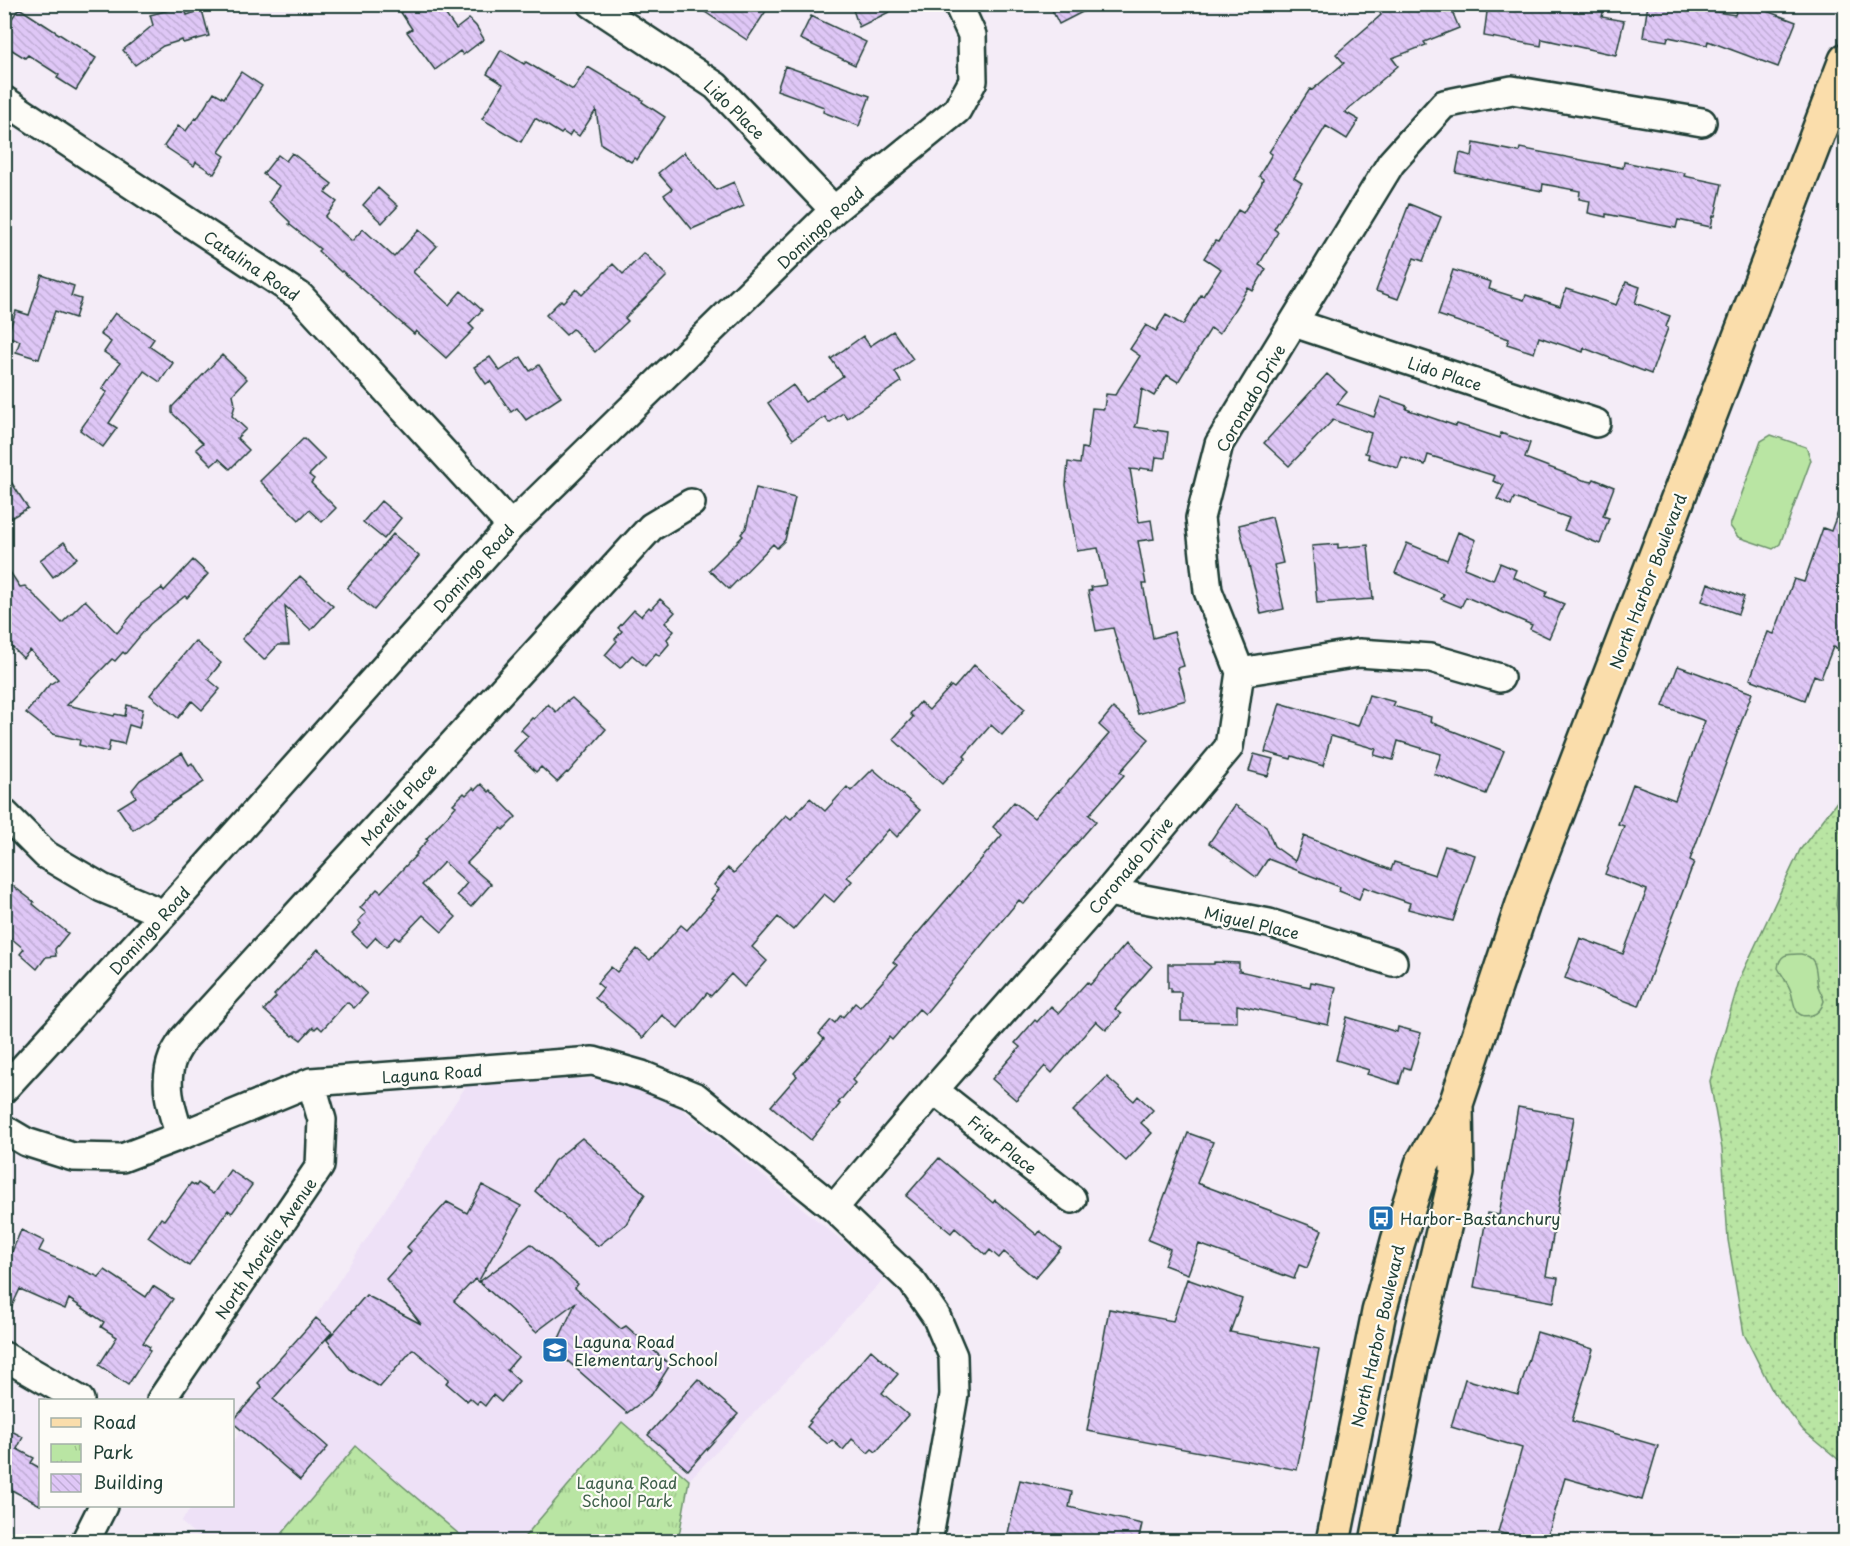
<svg xmlns="http://www.w3.org/2000/svg" width="1850" height="1546" font-family="'Playpen Sans',sans-serif">
<style>
.built{fill:#eee1f7}
.grass{fill:url(#grass-dots);stroke:#6c916c;stroke-width:1.5}
.forest{fill:url(#forest-firs);stroke:#6c916c;stroke-width:1.5}
.park{fill:url(#park-tufts);stroke:#6c916c;stroke-width:1.5}
.garden{fill:#b9e5a3;stroke:#6c916c;stroke-width:1.5}
.building{fill:url(#building-back-hatch);stroke:#1f3d34;stroke-width:1.5}
.lines{fill:none;stroke-linecap:round;stroke-linejoin:round}
.minor-casing{stroke:#1f3d34;stroke-width:32}
.major-casing{stroke:#1f3d34;stroke-width:38}
.minor{stroke:#fdfcf7;stroke-width:27}
.major{stroke:#faddab;stroke-width:33}
.labels{text-anchor:middle;dominant-baseline:central;stroke-width:4.5;stroke-linejoin:round;paint-order:stroke}
.street-label{font-size:16px;fill:#1f3d34;stroke:#fdfcf7}
.poi-label{font-size:16px;fill:#1f3d34;stroke:#fdfcf7;text-anchor:start}
.park-label{font-size:16px;fill:#3e5f4a;stroke:#fdfcf7}
</style>
<defs>
<pattern id="grass-dots" width="8" height="8" patternUnits="userSpaceOnUse" patternTransform="scale(1.5)"><rect width="8" height="8" fill="#b9e5a3"/><path d="M2 2h.1M6 6h.1" fill="none" stroke="#9fc58d" stroke-width="1.8" stroke-linecap="round"/></pattern>
<pattern id="forest-firs" width="22" height="20" patternUnits="userSpaceOnUse" patternTransform="scale(1.5)"><rect width="22" height="20" fill="#b9e5a3"/><path d="M5 1l3.5 6h-7zM16 11l3.5 6h-7z" fill="#9fc58d"/></pattern>
<pattern id="park-tufts" width="24" height="20" patternUnits="userSpaceOnUse" patternTransform="scale(1.5)"><rect width="24" height="20" fill="#b9e5a3"/><path d="M3 7l-1-3M5 7V3M7 7l1-3M15 17l-1-3M17 17v-4M19 17l1-3" fill="none" stroke="#9fc58d"/></pattern>
<pattern id="building-back-hatch" width="6" height="6" patternUnits="userSpaceOnUse" patternTransform="scale(1.5)"><rect width="6" height="6" fill="#dfc7f6"/><path d="M-1 5l2 2M0 0l6 6M5-1l2 2" fill="none" stroke="#bfacd4"/></pattern>
</defs>
<rect width="100%" height="100%" fill="#f4ecf7"/>
<filter id="ink" filterUnits="userSpaceOnUse"><feTurbulence type="fractalNoise" baseFrequency=".0167" numOctaves="2"/><feDisplacementMap in="SourceGraphic" scale="12" xChannelSelector="R" yChannelSelector="G"/><feConvolveMatrix kernelMatrix="1 2 1 2 8 2 1 2 1" color-interpolation-filters="sRGB"/></filter>
<g filter="url(#ink)">
<path class="built" d="M539 1077 612 1080 673 1102 886 1277 689 1480 622 1422 521 1541H467L356 1446 276 1541H203L181 1522 192 1506H232L233 1443 466 1086Z"/>
<path class="grass" d="M1845 791V1465L1803 1430 1773 1392 1744 1334 1728 1240 1722 1149 1710 1081 1740 978 1800 850Z"/>
<path class="forest" d="M1845 852H1846L1845 936 1836 905 1839 869Z"/>
<path class="park" d="M622 1422 689 1480 678 1541H521Z
M356 1446 467 1541H276Z"/>
<path class="garden" d="M1771 435 1806 447 1811 460 1780 544 1773 549 1738 537 1730 526 1761 441Z
M1801 954C1819 957 1815 973 1818 986 1820 992 1823 996 1824 1001 1822 1008 1819 1013 1812 1015 1792 1020 1795 1001 1790 989 1787 982 1782 975 1778 968 1780 953 1788 954 1801 954Z"/>
<path class="building" d="M407 4H438L456 29 469 19 476 26 484 39 463 55 460 51 435 70 407 32 412 29 400 11Z
M693 4H756L766 11 747 40Z
M851 4H905L859 27Z
M1049 4H1098L1059 24Z
M1389 4H1449L1459 28 1424 42 1426 45 1392 58 1398 66 1345 112 1359 120 1347 139 1326 126 1294 178 1302 183 1274 229 1278 232 1259 265 1266 269 1253 291 1248 288 1219 334 1211 328 1178 382 1167 375 1154 396 1142 389 1137 423 1135 427 1168 432 1165 458 1156 457 1154 470 1140 468 1139 470 1130 469 1139 522 1151 520 1154 539 1138 541 1146 584H1143L1153 638 1174 632 1184 666 1177 668 1186 700 1138 714 1113 628 1096 631 1088 591 1092 590 1091 587 1106 585 1098 548 1077 551 1066 485 1068 462 1080 464 1082 448 1087 449 1092 408 1104 409 1106 394 1115 395 1140 356 1130 349 1146 325 1156 331 1166 315 1183 325 1201 295 1203 296 1221 269 1204 258 1215 241 1218 242 1238 210 1243 213 1261 185 1263 179 1259 176 1272 154 1269 152 1310 89 1312 90 1344 63 1336 54 1381 15 1378 9Z
M1488 4H1605L1602 17 1624 21 1616 55 1542 39 1541 46 1484 36Z
M1648 4H1705L1704 10 1735 15 1739 4H1748L1796 22 1778 67 1708 41 1707 45 1668 37 1667 41 1643 37Z
M184 6 187 15 202 10 209 36 183 43 182 40 163 46 135 65 123 50 153 25 150 15Z
M19 8 96 58 76 90 57 78 59 75 28 55 25 58 4 45V30Z
M811 16 866 42 855 65 800 39Z
M501 50 524 64 526 62 573 90 588 67 643 100 642 102 665 117 637 160 634 158 631 162 601 144 596 110 579 136 572 131 569 136 563 132 561 134 535 118 521 142 482 119 503 84 487 74Z
M785 66 870 96 859 126 823 112 824 107 777 90Z
M241 72 262 86 219 152 225 156 214 174 196 162 194 166 164 146 178 126 186 131 195 118 197 119 214 92 224 98Z
M1474 143 1519 152 1520 148 1623 168 1624 162 1658 169V168L1685 173 1684 176 1722 184 1715 216H1713L1711 227 1678 220 1676 228 1606 214V217L1588 213 1590 201 1579 199 1580 191 1543 184 1542 191 1456 173 1460 153 1472 156Z
M684 152 716 190 734 182 744 206 692 229 664 195 672 189 658 173Z
M292 153 332 184 325 193 337 202 325 217 352 241 363 229 394 257 419 230 437 246 413 272 449 305 461 291 482 310 469 324 474 329 446 358 416 331 414 334 342 271 341 272 318 251 320 249 289 224 290 222 269 202 279 186 263 174 278 155 286 161Z
M378 188 398 206 382 223 363 205Z
M1409 204 1441 217 1423 261 1414 258 1398 299 1376 291Z
M644 253 667 276 625 318 628 321 595 352 573 329 566 335 546 315 561 300 563 302 576 289 582 295 613 264 623 274Z
M1453 270 1491 282 1489 289 1524 300 1526 295 1560 306 1566 289 1616 305 1626 282 1640 287 1635 303 1670 316 1666 327 1668 328 1651 374 1584 348 1583 352 1539 337 1534 353 1507 344 1509 339 1438 315Z
M42 275 74 286 71 296 81 299 75 318 55 311 39 359 16 352 20 341 7 336 16 311 29 315Z
M115 313 154 339 149 346 173 363 160 382 144 371 109 423 117 428 103 447 80 430 107 392 102 389 120 363 104 352 111 342 100 334Z
M893 331 913 359 895 372 901 382 847 418 843 413 829 423 825 417 793 439 768 403 793 385 805 402 843 376 831 359 863 336 870 346Z
M222 355 247 379 233 394 235 405 232 416 246 429 237 438 249 450 230 469 219 459 212 465 196 449 203 443 172 413V407Z
M490 357 500 371 521 357 530 371 539 365 561 397 526 420 517 408 511 412 490 381 486 384 474 367Z
M1327 374 1347 392 1337 404 1374 417 1381 397 1407 406 1406 409 1456 426 1457 424 1500 438 1501 433 1530 443 1525 458 1583 480 1592 482 1594 479 1614 487 1603 516 1609 518 1600 544 1564 530 1569 518 1514 498 1511 506 1497 499 1504 485 1493 481 1495 476 1428 455 1425 465 1402 457 1398 468 1368 458 1369 454 1365 453 1371 433 1333 420 1289 466 1264 443Z
M304 438 325 459 309 475 314 479 311 483 336 508 322 522 309 510 299 520 260 481Z
M4 471 28 508 4 522Z
M756 488 795 498 785 540 777 548 773 544 729 589 709 570 743 536 741 534 746 528Z
M1844 496H1845V613L1841 626 1845 627V633L1840 649 1833 647 1821 678 1814 675 1805 700 1750 679 1768 632 1774 634 1794 579 1804 582 1823 528 1831 531Z
M381 501 401 518 384 539 363 522Z
M1272 517 1283 563 1274 565 1284 609 1261 614 1239 525Z
M1458 532 1476 540 1464 568 1493 580 1500 563 1516 570 1513 577 1547 592 1545 596 1564 604 1549 638 1530 629 1532 625 1466 597 1461 607 1441 599 1444 594 1395 573 1407 543 1447 560Z
M393 534 419 556 374 610 347 588Z
M64 542 77 558 53 577 40 560Z
M1338 544V548L1368 545 1373 599 1317 603 1312 546Z
M193 560 208 574 187 598 185 596 150 624 125 654 123 652 115 661 112 659 67 705 114 716 115 714 125 716 127 705 143 709 139 728 129 725 124 744 110 741 108 752 79 745 80 740 53 734 26 713 49 685 58 679 30 650 23 658 4 639V563L20 587 25 586 62 623 85 600 117 633 141 604 162 588 164 591Z
M300 576 333 606 311 630 285 606 289 645H278L264 660 242 639Z
M1708 583 1744 597 1738 614 1702 601Z
M660 599 675 612 665 623 674 631 667 639 669 644 659 656 656 653 645 666 632 655 620 668 605 655 617 641 615 639 622 631 618 628 634 610 641 616 649 607 651 609Z
M195 641 221 663 208 679 220 689 202 710 192 701 178 718 150 695Z
M974 665 1025 709 1002 735 991 725 964 756 966 758 942 784 893 739 913 717 910 714 920 702 929 710 951 686 954 688Z
M1678 666 1752 693 1690 860 1694 862 1639 1006 1565 978 1580 938 1623 954 1647 890 1605 874 1624 826 1618 824 1633 784 1675 800 1705 721 1663 706Z
M1369 695 1395 702 1393 706 1431 717 1430 722 1504 751 1486 794 1434 774 1441 754 1398 741 1393 760 1374 755 1376 749 1331 736 1323 766 1292 756 1291 759 1265 752 1280 703 1358 726Z
M572 698 606 729 568 773 567 772 557 782 541 767 536 772 514 751 528 736 521 730 532 718 534 719 548 704 556 712 567 700 568 701Z
M1113 708 1149 739 1120 772 1124 775 1089 815 1096 821 1024 904 1019 900 925 1014 919 1009 892 1040 889 1037 852 1080 855 1083 838 1103 840 1104 811 1140 771 1106 797 1076 794 1073 824 1039 819 1034 831 1020 835 1023 841 1015 843 1017 855 1003 860 1007 897 965 893 962 1002 835 993 827 1014 802 1034 818 1058 791 1059 792 1109 734 1099 725Z
M182 753 189 765 192 763 204 782 153 815 154 816 133 830 118 808 136 797 132 790 140 780Z
M1254 754 1273 759 1268 776 1249 771Z
M873 769 920 810 897 837 889 829 847 877 852 881 834 902 824 894 793 930 778 917 752 947 767 961 744 987 731 974 711 996 707 993 678 1028 662 1015 643 1038 595 998 603 988 597 983 611 967 617 972 637 949 650 960 681 925 687 930 713 900 711 899 719 889 714 885 728 868 734 873 786 815 791 819 810 798 825 811 847 787 851 791Z
M481 784 489 792 490 790 516 817 503 830 501 828 467 863 491 884 471 907 457 895 467 883 444 862 422 885 456 917 442 932 423 915 399 940 395 937 386 947 376 937 367 947 352 933 361 924 358 921 366 913 360 908 377 889 381 892 417 854 416 853 428 840 426 839 450 813 456 806 453 804 464 793 466 795 473 788 475 790Z
M1235 805 1266 826 1274 846 1295 861 1304 836 1391 870 1394 862 1435 875 1445 846 1475 855 1453 921 1408 909 1410 903 1364 887 1359 899 1339 891 1340 887 1268 859 1256 877 1209 843Z
M4 879 34 902 33 904 68 933 55 949 56 956 46 957 37 969 20 954 24 949 4 932Z
M1126 944 1152 966 1115 1009 1121 1014 1106 1030 1096 1021 1052 1073 1045 1066 1016 1100 992 1079 1020 1047 1015 1043 1035 1020 1037 1022 1051 1006 1059 1013 1087 982 1090 985Z
M318 949 367 994 354 1008 347 1002 322 1030 318 1026 315 1029 313 1027 301 1040 294 1035 293 1036 264 1010 276 997 274 995Z
M1214 962 1239 963V971L1310 987 1311 982 1336 987 1328 1025 1237 1005V1022L1181 1021V992H1171V988H1168V964H1214Z
M1347 1017 1397 1032 1398 1027 1421 1033 1410 1069 1404 1067 1399 1084 1367 1074 1369 1070 1336 1060Z
M1107 1077 1134 1101 1138 1096 1153 1110 1141 1123 1152 1133 1126 1161 1073 1111Z
M1518 1107 1574 1117 1546 1276 1558 1278 1554 1302 1474 1287 1487 1213 1499 1215Z
M1188 1133 1213 1142 1197 1183 1322 1230 1307 1268 1299 1265 1294 1279 1199 1244 1188 1274 1164 1265 1170 1249 1148 1240Z
M582 1138 645 1194 626 1224 598 1246 535 1191 554 1161Z
M939 1158 993 1203 995 1200 1037 1235 1040 1231 1061 1248 1035 1278 1004 1252 999 1258 990 1250 986 1255 955 1228 951 1233 906 1196Z
M230 1170 252 1185 232 1213 228 1210 189 1266 148 1237 161 1218 164 1220 191 1183 196 1186 198 1183 213 1194Z
M482 1185 521 1206 478 1282 475 1279 454 1301 518 1357 507 1370 519 1381 501 1402 493 1395 485 1406 479 1401 477 1404 470 1398 467 1401 446 1383 449 1379 413 1349 380 1387 350 1369 327 1340 366 1295 421 1324 386 1279 411 1251 407 1247 447 1202 467 1213Z
M21 1230 44 1241 39 1251 99 1277 105 1270 146 1297 153 1286 173 1299 143 1343 150 1347 149 1349 150 1351 128 1385 99 1365 117 1337 101 1327 104 1322 69 1299 65 1309 20 1289 4 1323V1271Z
M531 1244 578 1284 575 1288 621 1329 626 1326 670 1365 652 1394 627 1413 554 1349 576 1302 536 1332 479 1282Z
M1187 1279 1242 1299 1230 1332 1319 1349 1297 1470 1087 1431 1109 1309 1173 1321Z
M316 1318 332 1332 273 1399 328 1447 300 1480 232 1422 262 1387 258 1383Z
M1537 1332 1593 1349 1572 1421 1658 1446 1642 1500 1565 1478 1546 1542H1531L1498 1532 1522 1448 1451 1427 1465 1379 1518 1395Z
M871 1350 898 1374 882 1393 908 1415 876 1452 872 1449 868 1453 852 1439 843 1450 832 1440 828 1444 807 1427 811 1422 809 1421Z
M698 1379 738 1414 688 1470 648 1435Z
M4 1427 23 1437 17 1449 34 1458 31 1463 40 1468V1505L4 1486Z
M1020 1480 1072 1492 1069 1507 1142 1524 1138 1542H1006Z"/>
<g class="lines">
<defs>
<path id="minor" d="M592 4 716 86 834 210
M4 100 300 296 511 526
M1294 323 1596 423
M1240 672 1359 653 1431 658 1500 678
M4 813 46 855 102 888 164 914
M1108 892 1269 923 1393 962
M4 1089 164 914 511 526 834 210 957 110 973 81 972 35 958 4
M934 1090 1072 1199
M4 1129 26 1142 73 1157 122 1158 180 1136 311 1082 593 1061 642 1075 696 1097 834 1208 913 1283 936 1316 953 1356 954 1395 928 1542
M180 1136C172 1111 162 1084 173 1057 176 1050 181 1043 185 1037L651 527 691 503
M834 1208 934 1090 1108 892 1229 747 1240 672 1208 591 1200 518 1219 444 1391 163 1444 104 1512 90 1702 122
M4 1356 80 1400
M161 1400 320 1166 322 1120 311 1082
M85 1542 103 1506"/>
<path id="major" d="M1333 1542 1379 1312 1398 1241 1422 1164 1456 1104 1526 895 1846 60
M1377 1542 1412 1362 1457 1173 1456 1106"/>
</defs>
<use href="#minor" class="minor-casing"/>
<use href="#major" class="major-casing"/>
<use href="#minor" class="minor"/>
<use href="#major" class="major"/>
</g>
</g>
<defs>
<symbol id="bus-square" viewBox="-11 -11 22 22"><rect x="-9" y="-9" width="18" height="18" rx="4" fill="#1f6fb2" stroke="#fdfcf7"/><path d="M-5-6H5V4H4V6H2V4H-2V6H-4V4H-5ZM-3.5-4V0h7V-4ZM-3.5 1.2v1.5H-2V1.2ZM2 1.2v1.5H3.5V1.2Z" fill="#fff"/></symbol>
<symbol id="school-square" viewBox="-11 -11 22 22"><rect x="-9" y="-9" width="18" height="18" rx="4" fill="#1f6fb2" stroke="#fdfcf7"/><path d="M0-5L7-2L0 1L-7-2ZM-4 1L0 2.5L4 1V4Q0 6-4 4Z" fill="#fff"/></symbol>
</defs>
<g fill-rule="evenodd">
<use href="#bus-square" x="1366" y="1203" width="30" height="30"/>
<use href="#school-square" x="540" y="1335" width="30" height="30"/>
</g>
<g class="labels">
<g class="street-label">
<text transform="translate(735 109) rotate(44)">Lido Place</text>
<text transform="translate(820 227) rotate(-43)">Domingo Road</text>
<text transform="translate(252 265) rotate(34)">Catalina Road</text>
<text transform="translate(1445 373) rotate(18)">Lido Place</text>
<text transform="translate(1250 398) rotate(-60)">Coronado Drive</text>
<text transform="translate(473 568) rotate(-48)">Domingo Road</text>
<text transform="translate(1647 581) rotate(-69)">North Harbor Boulevard</text>
<text transform="translate(398 804) rotate(-48)">Morelia Place</text>
<text transform="translate(1130 865) rotate(-50)">Coronado Drive</text>
<text transform="translate(1252 922) rotate(13)">Miguel Place</text>
<text transform="translate(149 930) rotate(-48)">Domingo Road</text>
<text transform="translate(432 1073) rotate(-4)">Laguna Road</text>
<text transform="translate(1003 1144) rotate(39)">Friar Place</text>
<text transform="translate(265 1248) rotate(-56)">North Morelia Avenue</text>
<text transform="translate(1377 1336) rotate(-77)">North Harbor Boulevard</text>
</g>
<g class="poi-label">
<text x="1400" y="1218">Harbor-Bastanchury</text>
<text x="574" y="1341">Laguna Road<tspan x="574" dy="18">Elementary School</tspan></text>
</g>
<g class="park-label">
<text x="627" y="1482">Laguna Road<tspan x="627" dy="18">School Park</tspan></text>
</g>
</g>
<rect width="1850" height="1546" fill="none" stroke="#fdfcf7" stroke-width="24"/>
<rect x="12" y="12" width="1826" height="1522" fill="none" stroke="#1f3d34" stroke-width="2" filter="url(#ink)"/>
<rect x="39" y="1399" width="195" height="108" fill="#fdfcf7" stroke="#a4b0a9" stroke-width="1.5"/>
<rect x="51" y="1418" width="30" height="9" fill="#faddab" stroke="#a4b0a9" stroke-width="1.5"/>
<text x="93" y="1429" font-size="18" fill="#1f3d34">Road</text>
<rect x="51" y="1444" width="30" height="18" fill="url(#park-tufts)" stroke="#a4b0a9" stroke-width="1.5"/>
<text x="93" y="1459" font-size="18" fill="#1f3d34">Park</text>
<rect x="51" y="1474" width="30" height="18" fill="url(#building-back-hatch)" stroke="#a4b0a9" stroke-width="1.5"/>
<text x="93" y="1489" font-size="18" fill="#1f3d34">Building</text>
</svg>
